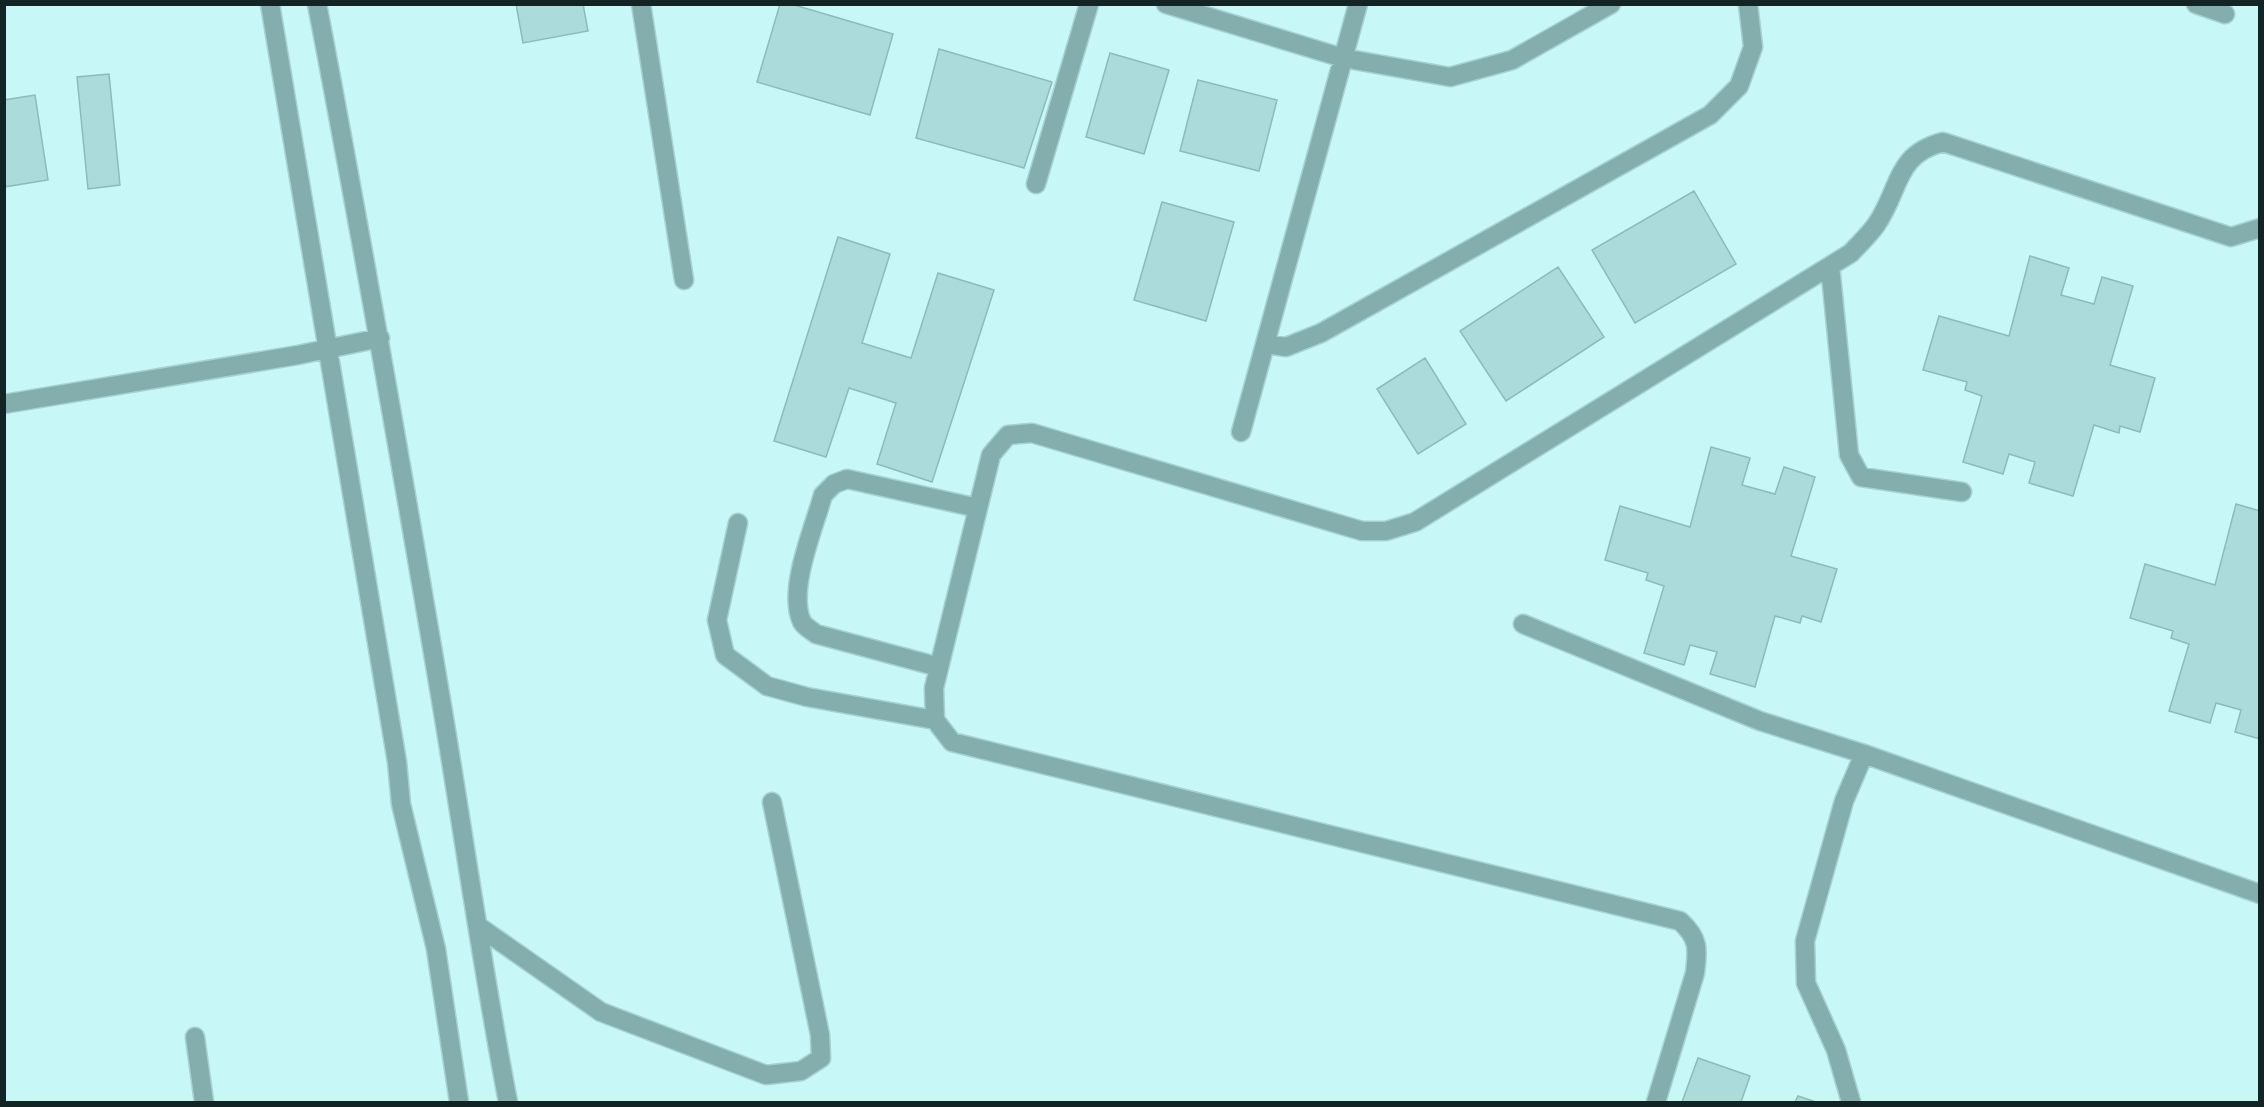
<svg xmlns="http://www.w3.org/2000/svg" width="2264" height="1107" font-family="Quicksand,sans-serif">
<style>
.building{fill:#acdbdb;stroke:#8cbbbb;stroke-width:1.5}
.lines{fill:none;stroke-linecap:round;stroke-linejoin:round}
.minor-casing{stroke:#a6d1d0;stroke-width:21}
.minor{stroke:#84aeae;stroke-width:18}
</style>
<rect width="100%" height="100%" fill="#c7f7f6"/>
<path class="building" d="M516 4H583L588 31 523 43Z
M780 4H791L893 34 870 115 757 82Z
M939 49 1052 82 1024 168 916 138Z
M1110 53 1169 70 1144 154 1086 137Z
M109 74 120 185 88 189 77 77Z
M1198 80 1277 100 1259 171 1180 151Z
M35 95 48 180 4 187V100Z
M1694 191 1736 264 1635 323 1592 250Z
M1162 202 1234 222 1206 321 1134 300Z
M838 237 890 254 862 343 911 358 938 273 994 290 932 482 877 464 896 403 849 388 826 457 774 441Z
M2030 256 2069 268 2061 295 2094 304 2102 277 2133 286 2110 365 2155 378 2140 432 2120 426 2119 433 2094 425 2073 496 2029 483 2035 462 2009 454 2003 474 1963 462 1982 396 1965 390 1967 382 1923 370 1939 316 2009 336Z
M1558 267 1604 337 1506 401 1460 331Z
M1425 358 1466 424 1418 454 1377 389Z
M1711 447 1750 458 1742 485 1775 494 1784 467 1815 477 1791 556 1837 569 1821 622 1802 616 1800 623 1775 616 1755 687 1710 674 1717 652 1690 645 1684 665 1644 653 1664 586 1646 580 1648 573 1605 560 1620 506 1690 527Z
M2236 504 2260 511V739L2235 732 2241 710 2216 703 2210 723 2169 711 2189 644 2171 638 2173 631 2130 618 2145 564 2215 585Z
M1698 1058 1750 1076 1741 1102H1682Z
M1798 1096 1816 1102H1795Z"/>
<g class="lines">
<defs>
<path id="minor" d="M270 4 397 762 401 804 436 949 459 1102
M317 4C361 234 401 463 440 694 463 830 482 967 508 1102
M641 4 684 280
M1166 4 1343 58 1450 77 1512 60 1611 4
M2196 4 2225 14
M1036 184 1089 4
M1830 266 1849 455 1861 477 1962 492
M1265 344 1286 347 1321 333 1710 115 1739 86 1753 47 1748 4
M4 404 298 355 380 338
M1241 432 1358 4
M738 523 717 620 725 655 767 686 807 697 935 720
M1523 624 1760 721 1864 754
M939 667 816 634C811 630 805 627 802 622 787 590 814 528 823 495L834 484 847 479 978 508
M478 926 601 1012 766 1075 801 1071 821 1058 820 1035 772 802
M195 1037 204 1102
M1656 1102 1695 973C1698 949 1699 938 1680 921L952 742 935 720 934 688 991 455 1008 435 1032 433 1362 531H1386L1415 522 1851 253C1859 244 1869 235 1876 225 1901 189 1894 155 1943 142L2231 237 2260 228
M1851 1102 1836 1050 1806 983 1805 941 1844 801 1864 754 2260 894"/>
</defs>
<use href="#minor" class="minor-casing"/>
<use href="#minor" class="minor"/>
</g>
<rect width="2264" height="1107" fill="none" stroke="#122424" stroke-width="12"/>
</svg>
